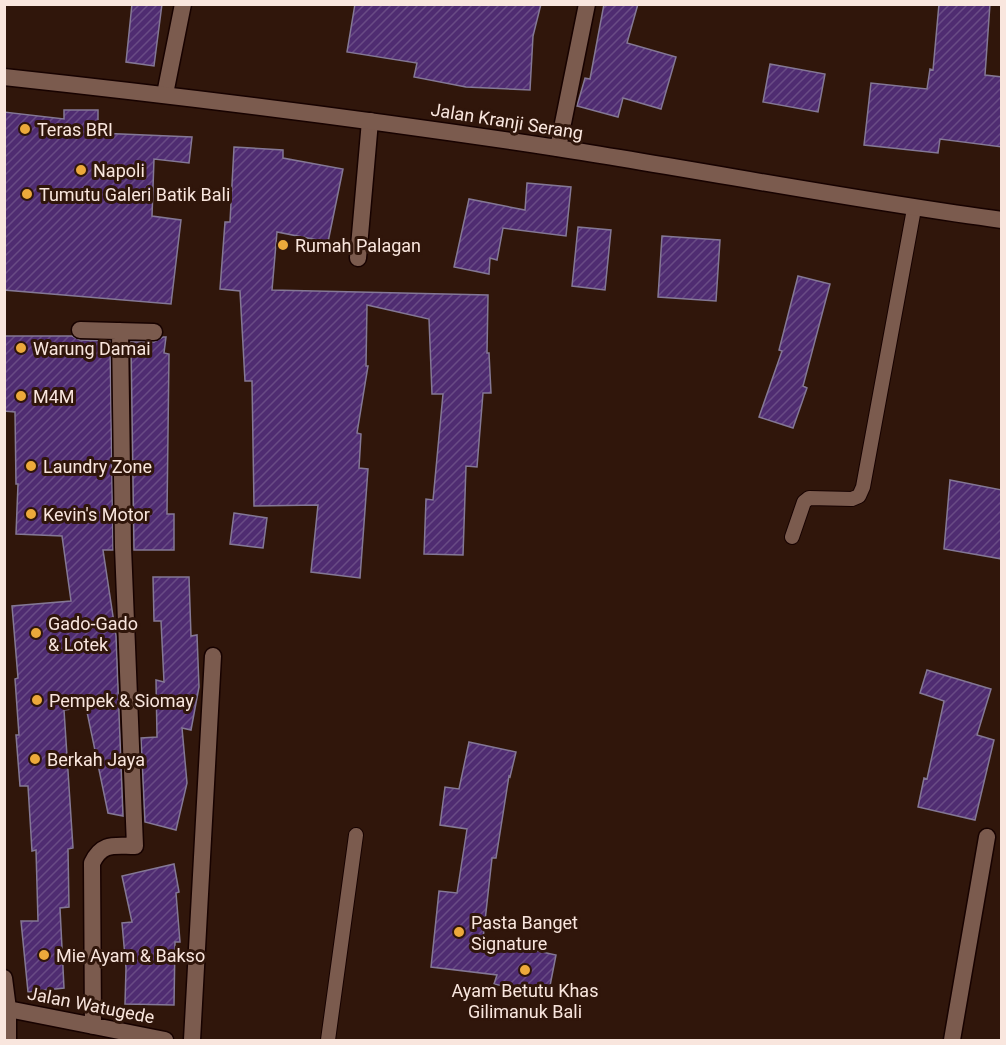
<svg xmlns="http://www.w3.org/2000/svg" width="1006" height="1045" font-family="Roboto,sans-serif">
<style>
.building{fill:url(#building-hatch);stroke:#847895;stroke-width:1.5}
.lines{fill:none;stroke-linecap:round;stroke-linejoin:round}
.service-casing{stroke:#170200;stroke-width:16}
.minor-casing{stroke:#170200;stroke-width:19}
.secondary-casing{stroke:#170200;stroke-width:19}
.service{stroke:#7b5b4e;stroke-width:14}
.minor{stroke:#7b5b4e;stroke-width:16}
.secondary{stroke:#7b5b4e;stroke-width:16}
.poi-dot{fill:#eca93b;stroke:#30160b;stroke-width:2}
.labels{text-anchor:middle;dominant-baseline:central;stroke-width:6;stroke-linejoin:round;paint-order:stroke}
.street-label{font-size:18px;fill:#f9e6de;stroke:#30160b}
.poi-label{font-size:18px;fill:#f9e6de;stroke:#30160b;text-anchor:start}
</style>
<defs>
<pattern id="building-hatch" width="6" height="6" patternUnits="userSpaceOnUse" patternTransform="scale(1.5)"><rect width="6" height="6" fill="#4f2c71"/><path d="M-1 1l2-2M0 6l6-6M5 7l2-2" fill="none" stroke="#694b85"/></pattern>
</defs>
<rect width="100%" height="100%" fill="#30160b"/>
<path class="building" d="M132 4H162L154 66 126 62Z
M355 4H541L533 36 530 90 466 87 414 77 417 63 347 52Z
M604 4H638L627 43 676 57 661 109 623 98 618 117 577 106 585 78 590 79Z
M939 4H990L985 75 1002 77V147L940 139 938 153 864 145 871 83 927 89 930 69 933 70Z
M770 64 825 74 818 112 763 102Z
M64 110H98V133L192 137 189 163 154 159 152 216 181 220 171 304 4 290V112L64 119Z
M234 147 283 150V158L343 169 328 242 277 232 272 290 488 295 487 353H489L491 393H483L477 467 466 466 463 555 424 554 426 499 433 500 443 394H432L429 319 367 305 366 366H368L357 433 361 434 359 468 368 469 360 578 311 572 318 505 254 506 252 381H245L240 291 220 289 225 222H230Z
M527 183 571 187 566 236 503 228 497 260 490 258 489 274 454 267 469 199 525 210Z
M578 227 611 230 605 290 572 286Z
M662 236 720 240 716 301 658 297Z
M798 276 830 284 803 386 807 388 793 428 759 417 782 351 779 350Z
M4 336H72L80 340 110 341 113 550H103L116 636 123 816 108 813 86 707 64 710 73 848 68 849 69 907 60 908 64 988 28 992 21 921H38L36 850 32 851 28 786H20L16 735H19L15 679 18 678 12 606 71 601 62 536 16 534 18 484H16L15 412 4 411Z
M163 337H166L164 353 169 354 167 514H174V550H134L131 342H154Z
M950 480 1002 490V559L944 549Z
M234 513 267 518 263 548 230 544Z
M153 577H189L191 636 197 635 199 687 191 730 182 728 187 783 176 830 145 822 141 738 157 737 156 680 164 682 161 621H154Z
M927 670 991 689 977 735 994 740 975 820 918 807 924 778 927 779 944 701 920 693Z
M469 742 516 752 510 777 509 776 496 858H492L483 939 556 955 548 996 494 984 497 975 431 967 439 891 457 893 467 829 440 825 445 787 459 789Z
M174 864 179 892 176 893 180 942H175L174 1005 125 1004 126 968 122 923 132 922 122 876Z"/>
<g class="lines">
<defs>
<path id="service" d="M792 537 804 502 809 498 852 499 859 496 863 487 914 209
M328 1040 356 835"/>
<path id="minor" d="M165 94 183 4
M558 148 587 4
M358 258 370 121
M80 330 154 332
M8 1009 165 1040
M93 1026 92 863C102 842 114 846 135 846L123 547 120 331
M192 1040 213 656
M952 1040 987 837"/>
<path id="secondary" d="M4 77C189 97 373 120 557 148 705 171 853 200 1002 220
M4 978 8 1009V1040"/>
</defs>
<use href="#service" class="service-casing"/>
<use href="#minor" class="minor-casing"/>
<use href="#secondary" class="secondary-casing"/>
<use href="#service" class="service"/>
<use href="#minor" class="minor"/>
<use href="#secondary" class="secondary"/>
</g>
<g class="poi-dot">
<circle cx="25" cy="129" r="6"/>
<circle cx="81" cy="170" r="6"/>
<circle cx="27" cy="194" r="6"/>
<circle cx="283" cy="245" r="6"/>
<circle cx="21" cy="348" r="6"/>
<circle cx="21" cy="396" r="6"/>
<circle cx="31" cy="466" r="6"/>
<circle cx="31" cy="514" r="6"/>
<circle cx="36" cy="633" r="6"/>
<circle cx="37" cy="700" r="6"/>
<circle cx="35" cy="759" r="6"/>
<circle cx="459" cy="932" r="6"/>
<circle cx="44" cy="955" r="6"/>
<circle cx="525" cy="970" r="6"/>
</g>
<g class="labels">
<g class="street-label">
<text transform="translate(507 121) rotate(9)">Jalan Kranji Serang</text>
<text transform="translate(91 1005) rotate(11)">Jalan Watugede</text>
</g>
<g class="poi-label">
<text x="37" y="129">Teras BRI</text>
<text x="93" y="170">Napoli</text>
<text x="39" y="194">Tumutu Galeri Batik Bali</text>
<text x="295" y="245">Rumah Palagan</text>
<text x="33" y="348">Warung Damai</text>
<text x="33" y="396">M4M</text>
<text x="43" y="466">Laundry Zone</text>
<text x="43" y="514">Kevin's Motor</text>
<text x="48" y="623">Gado-Gado<tspan x="48" dy="21">&amp; Lotek</tspan></text>
<text x="49" y="700">Pempek &amp; Siomay</text>
<text x="47" y="759">Berkah Jaya</text>
<text x="471" y="922">Pasta Banget<tspan x="471" dy="21">Signature</tspan></text>
<text x="56" y="955">Mie Ayam &amp; Bakso</text>
<text x="525" y="990" text-anchor="middle">Ayam Betutu Khas<tspan x="525" dy="21">Gilimanuk Bali</tspan></text>
</g>
</g>
<rect width="1006" height="1045" fill="none" stroke="#f9e6de" stroke-width="12"/>
</svg>
